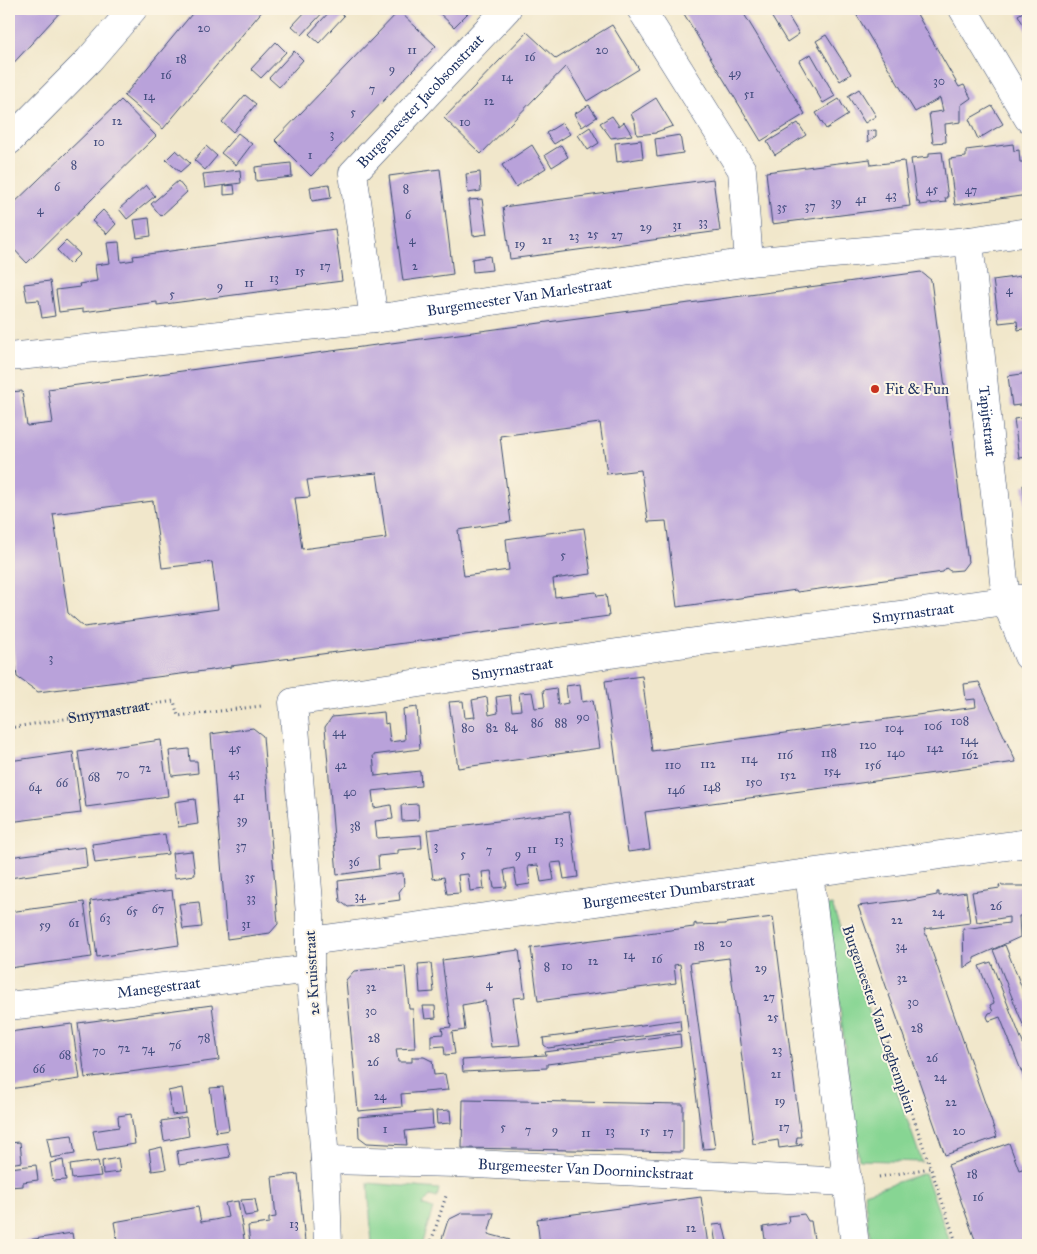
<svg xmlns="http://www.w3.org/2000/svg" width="1037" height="1254" font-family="'IM FELL Great Primer',serif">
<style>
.green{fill:#87d593;stroke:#518278}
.building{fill:#b9a2da;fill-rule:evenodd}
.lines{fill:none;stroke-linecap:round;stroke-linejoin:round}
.minor-casing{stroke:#3b4b6e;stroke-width:29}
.path{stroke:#3b4b6e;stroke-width:3;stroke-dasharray:1 4;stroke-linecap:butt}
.minor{stroke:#fff;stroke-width:28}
.poi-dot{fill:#c8321e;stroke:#fcf5e5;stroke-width:2}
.labels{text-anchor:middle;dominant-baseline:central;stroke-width:4;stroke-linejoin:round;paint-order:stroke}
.number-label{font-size:12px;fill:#424c7d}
.street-label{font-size:15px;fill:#1b2f5e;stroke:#fcf5e5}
.poi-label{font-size:15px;fill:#1b2f5e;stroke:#fcf5e5;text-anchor:start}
</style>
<rect width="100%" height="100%" fill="#fcf5e5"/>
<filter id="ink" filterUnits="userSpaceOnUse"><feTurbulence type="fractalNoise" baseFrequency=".02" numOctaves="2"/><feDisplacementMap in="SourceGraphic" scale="10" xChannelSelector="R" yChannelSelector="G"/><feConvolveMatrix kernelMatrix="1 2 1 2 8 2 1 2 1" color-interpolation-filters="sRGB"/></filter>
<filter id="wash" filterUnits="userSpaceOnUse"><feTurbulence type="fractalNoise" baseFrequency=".0096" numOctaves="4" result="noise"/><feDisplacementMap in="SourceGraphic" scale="20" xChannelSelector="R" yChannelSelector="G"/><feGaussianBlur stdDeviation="1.12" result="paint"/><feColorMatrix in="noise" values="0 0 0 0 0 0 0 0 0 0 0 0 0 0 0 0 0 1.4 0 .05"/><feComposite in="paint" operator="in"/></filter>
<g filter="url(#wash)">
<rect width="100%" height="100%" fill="#f1e7cb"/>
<path class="green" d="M832 905 922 1162 859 1160 827 906Z
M925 1173 951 1245H871L864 1193Z
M368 1183 439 1189 437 1198 430 1196 422 1205 433 1209 421 1245H372Z"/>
<g id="blocks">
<path class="building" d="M9 9H63L9 68Z
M196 9H264L163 129 124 96Z
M308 9H326L302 35 292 26Z
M332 9H336L344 16 319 43 309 34Z
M435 9H472L454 27Z
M681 9H741L805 114 761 141Z
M772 9H784L799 34 787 42 768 11Z
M853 9H914L959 87 964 85 971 98 961 105V122L945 124 946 142 933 143 929 113 943 111 940 98 915 112Z
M1028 9V33L1018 15Z
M399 11 436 46 311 176 275 140Z
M612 25 639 69 587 101 566 66 481 154 444 118 527 32 556 59Z
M826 35 851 74 840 81 816 41Z
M276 42 286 52 261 78 251 69Z
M294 51 303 60 279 87 269 78Z
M811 54 835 96 823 103 799 61Z
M859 89 876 116 865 123 848 96Z
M245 95 256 104 233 132 222 122Z
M656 98 673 126 656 132V133L637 135 635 122 631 114Z
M839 99 848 115 826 129 816 113Z
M121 100 156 136 27 263 9 244V208Z
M589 105 597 117 582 127 574 114Z
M992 106 1003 124 978 139 969 119Z
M612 116 619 126 624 122 632 135 611 138 600 123Z
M562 123 570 134 554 144 546 133Z
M798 123 806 135 775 155 767 142Z
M590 127 599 143 588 150 578 135Z
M876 130V136L868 142 867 131Z
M238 133 252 144 236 165 221 153Z
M680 135 683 153 657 157 655 139Z
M641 140 643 158 617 162 615 143Z
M1013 144 1014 151 1019 150 1020 162H1025L1028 168V195L955 205 949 159 966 157V150Z
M532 145 546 168 516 187 502 165Z
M561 145 568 157 552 167 545 155Z
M206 146 217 156 205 170 194 160Z
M176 150 190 163 180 172 166 160Z
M942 152 948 198H945L946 202 920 205 919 202H917L911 159 929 157V153Z
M870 159 871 165 904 161 910 206 772 224 766 172Z
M291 163 292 177 256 181 255 167Z
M440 169 453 274 403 281 389 176Z
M240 170 241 183 205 188 203 174Z
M480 172 481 191 468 193 466 174Z
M713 179 720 231 510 259 503 207Z
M178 181 187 192 161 216 151 204Z
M329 184 331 198 312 201 310 187Z
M146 185 155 196 127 219 119 209Z
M234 185 235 194 224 195V186Z
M482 199 487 234 473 236 469 200Z
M103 210 116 224 107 234 92 221Z
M149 218 151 236 137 238 134 220Z
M335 229 342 281 157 305V302L83 312V309L59 312 56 290 80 287 79 284 97 281 95 265 110 263 107 243 119 242 121 262 134 260 133 256Z
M66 241 80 254 70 264 57 250Z
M490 256 492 270 473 272 472 259Z
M921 272 931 280 968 562 962 570 950 571 946 568 943 572 797 592 796 590 677 607 666 521 648 522 641 470 607 474 600 423 500 436 511 522 458 530 464 576 509 570 506 539 584 528 591 574 553 579 555 597 596 592 597 596 606 595 609 616 231 666V667L212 670 38 692 17 677 9 616V392L22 391 27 426 53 423 48 389ZM377 473 386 538 302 549 295 498 310 497 307 480ZM153 501 162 568 212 562 218 609 84 627 68 613 53 514Z
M1028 275V328L1018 330 1017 321 999 323 993 280Z
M50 281 55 316 42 318 39 300 27 301 24 284Z
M1028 373V404L1012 406 1008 376Z
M1028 417V457L1019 458 1014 419Z
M1023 485H1028V517H1027Z
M642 676 652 751 976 707 975 699 966 700 964 684 979 682 1016 762 645 812 650 849 628 852 605 681Z
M580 684 582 702 593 700 600 748 458 768 449 702 463 701 465 718 475 717 472 700 487 697 489 715 498 713 496 697 510 695 512 711 521 710 519 693 532 692 535 708 545 707 543 690 556 688 558 705 568 703 566 686Z
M417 707 420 749 373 755 375 776 420 771 421 786 372 791 374 808 391 805 393 819 375 821 377 838 421 835 422 848 398 850V854L378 856 379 869 337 875 325 727 332 717 384 712 385 724 388 723 390 742 405 740 403 709Z
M253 728 263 736 278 924 270 933 227 939 211 734Z
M161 740 168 796 86 807 78 752Z
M189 749 190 761H197L198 773 172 776 169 751Z
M73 752 81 813 9 822V761Z
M195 799 198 824 178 827 175 802Z
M418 804 419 820 402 821 401 805Z
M569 812 578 877 564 879 561 862 551 863 554 880 541 882 538 865 528 866 530 884 517 886 514 868 504 870 507 887 494 888 491 871 482 872 484 889 470 891 468 874 458 875 460 893 447 894 444 877 433 879 427 830Z
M165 834 168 854 95 863 92 844Z
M85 847 87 867 9 878V857Z
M192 851 195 875 175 878 172 853Z
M403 873 404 885 399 892 400 900 348 907 340 901 338 881Z
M1002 884V886H1028V915L1019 916 1020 937 974 958V962L964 968 963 929 1009 923V917L977 922 972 892 1000 888 999 885Z
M172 890 179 945 97 957 90 901Z
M937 892H939V896L966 892 970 923 924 929 997 1137 945 1155 858 906 907 900V901L937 895Z
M84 902 92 957 9 968V912Z
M199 902 202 927 183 929 179 904Z
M773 917 801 1137H797L796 1144 802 1143V1145L779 1148 778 1140 753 1144 729 958 690 963 715 1148 703 1149 680 964 674 965 676 983 538 1001 531 948 694 927V924L696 923V925L726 924V923Z
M1005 945 1028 1003V1037L993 950Z
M519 950 525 997 513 998 520 1045 491 1047 485 1001 462 1005 465 1030 452 1032 455 1054 445 1055 444 1046 431 1047V1035L443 1034 442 1028 451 1027 442 960Z
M991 962 1028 1056V1088L1000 1017 989 1021 987 1017 989 1013 993 1012 990 1005 994 1003 979 966Z
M431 963 434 992 420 993 418 964Z
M405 966 409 1009H413L415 1048 396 1049 398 1062H412V1057H424L432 1061 434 1075 445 1074 448 1090 401 1094 402 1107 358 1111 346 980 354 971Z
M212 1005 219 1060 85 1078 78 1023Z
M423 1006H435L436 1018 425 1019Z
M680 1020 681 1031 548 1048 544 1045 543 1038Z
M72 1024 80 1079 9 1089V1032Z
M680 1034 681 1047 547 1064V1068L463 1072 462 1060 546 1055 545 1052Z
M223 1087 229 1130 216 1132 210 1088Z
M182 1088 186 1113 172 1115 168 1091Z
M463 1100 683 1104V1152L462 1148Z
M450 1110 451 1123 437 1124 436 1111Z
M432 1111 433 1128 405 1131 407 1145 367 1143 359 1137 358 1117Z
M131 1114 135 1144 97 1150 93 1131 119 1127 118 1116Z
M186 1117 189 1136 164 1141 161 1121Z
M72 1135 75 1154 51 1158 47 1138Z
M20 1142 22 1162 9 1164V1143Z
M227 1143 230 1157 179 1165 177 1151Z
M1009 1143 1019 1170 1028 1167V1245H977L948 1165Z
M162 1147 166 1169 152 1171 149 1150Z
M118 1158 120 1172 103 1174 102 1161Z
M63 1160 66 1180 53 1181 50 1163Z
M98 1161 101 1176 72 1179 70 1165Z
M36 1165 38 1180 23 1182V1186L9 1187V1168Z
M298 1174 305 1242 303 1245H250L248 1226 269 1223V1218L276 1217 272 1177Z
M701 1197 708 1245H540L537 1219Z
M255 1199 258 1214 245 1216 241 1200Z
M238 1201 245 1245H118L114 1222 198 1207 201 1222 214 1220 228 1217 225 1203Z
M462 1213H494L488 1234 510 1240 509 1245H440L448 1220Z
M804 1214 808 1221H811L815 1245H766L763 1227 789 1223 788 1216Z
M723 1224 728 1245H716L713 1225Z
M72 1233 74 1245H9V1243Z
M100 1242V1245H87V1244Z"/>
</g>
</g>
<g filter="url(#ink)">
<use href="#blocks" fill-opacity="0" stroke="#3b4b6e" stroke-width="1"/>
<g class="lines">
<defs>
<g id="minor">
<path d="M641 9 742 170 749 262"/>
<path d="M963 9 1028 118"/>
<path d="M9 141 89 60 133 9"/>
<path id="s2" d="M969 241 1006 601 1028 656"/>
<path id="s3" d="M374 319 353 173 507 9"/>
<path id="s4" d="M9 357 374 319 749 262 969 241 1028 232"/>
<path d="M809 873 855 1245"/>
<path id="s5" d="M310 941 1028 843"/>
<path id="s6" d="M9 1006 310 969"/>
<path id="s7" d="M325 1160 456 1163 848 1182"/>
<path id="s8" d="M328 1245 325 1160 310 969V915L293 702 657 647 1028 598"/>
</g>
</defs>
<use href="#minor" class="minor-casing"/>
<g class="path">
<path id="s1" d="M9 728 174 701 178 716 261 706"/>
<path d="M852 938 957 1245"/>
<path d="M879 1177 930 1168"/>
<path d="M430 1245 446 1196"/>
</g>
<use href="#minor" class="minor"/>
</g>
</g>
<circle class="poi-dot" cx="875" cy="389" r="5"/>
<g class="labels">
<g class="number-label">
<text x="204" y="28">20</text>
<text x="412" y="50">11</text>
<text x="602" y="50">20</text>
<text x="530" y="57">16</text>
<text x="181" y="59">18</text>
<text x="392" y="69">9</text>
<text x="735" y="73">49</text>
<text x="166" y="75">16</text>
<text x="507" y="77">14</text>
<text x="939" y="81">30</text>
<text x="372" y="89">7</text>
<text x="749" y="94">51</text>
<text x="149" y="96">14</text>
<text x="489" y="101">12</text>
<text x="353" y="112">5</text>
<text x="117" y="121">12</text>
<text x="465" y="122">10</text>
<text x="332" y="134">3</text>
<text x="99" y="142">10</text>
<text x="310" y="155">1</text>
<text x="74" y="165">8</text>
<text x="57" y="187">6</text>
<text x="406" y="189">8</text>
<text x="932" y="189">45</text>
<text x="971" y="190">47</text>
<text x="891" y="195">43</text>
<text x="861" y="199">41</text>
<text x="836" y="202">39</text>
<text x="810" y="206">37</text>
<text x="782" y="207">35</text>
<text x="40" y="210">4</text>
<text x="408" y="215">6</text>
<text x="703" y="222">33</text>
<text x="677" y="225">31</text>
<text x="646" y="227">29</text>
<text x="593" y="234">25</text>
<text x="617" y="235">27</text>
<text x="574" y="236">23</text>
<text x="412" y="240">4</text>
<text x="547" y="240">21</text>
<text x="520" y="244">19</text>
<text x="325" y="266">17</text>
<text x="415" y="266">2</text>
<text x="300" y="271">15</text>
<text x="274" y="278">13</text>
<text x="249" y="283">11</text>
<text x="220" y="286">9</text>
<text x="1009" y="290">4</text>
<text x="172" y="294">5</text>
<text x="563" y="555">5</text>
<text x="51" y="658">3</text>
<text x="583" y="717">90</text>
<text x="960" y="721">108</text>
<text x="537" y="723">86</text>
<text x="561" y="723">88</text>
<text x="933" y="726">106</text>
<text x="511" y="727">84</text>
<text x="468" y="728">80</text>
<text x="492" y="728">82</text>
<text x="894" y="728">104</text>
<text x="339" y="732">44</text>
<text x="969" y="740">144</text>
<text x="868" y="745">120</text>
<text x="235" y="748">45</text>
<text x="935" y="748">142</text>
<text x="829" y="753">118</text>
<text x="896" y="753">140</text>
<text x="785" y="755">116</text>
<text x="970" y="755">162</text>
<text x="749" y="759">114</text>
<text x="708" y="764">112</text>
<text x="341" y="765">42</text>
<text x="673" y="765">110</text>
<text x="873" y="765">156</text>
<text x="145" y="768">72</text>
<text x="832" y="771">154</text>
<text x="234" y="773">43</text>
<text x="123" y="774">70</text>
<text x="788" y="775">152</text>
<text x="94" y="777">68</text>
<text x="754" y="782">150</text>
<text x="62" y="783">66</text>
<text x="35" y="787">64</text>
<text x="712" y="787">148</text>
<text x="676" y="790">146</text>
<text x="350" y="792">40</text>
<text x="239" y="796">41</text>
<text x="242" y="820">39</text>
<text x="355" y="826">38</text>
<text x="559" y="840">13</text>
<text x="241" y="846">37</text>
<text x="436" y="846">3</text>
<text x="532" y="849">11</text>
<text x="489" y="850">7</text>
<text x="463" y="854">5</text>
<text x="518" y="854">9</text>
<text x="354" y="862">36</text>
<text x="250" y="877">35</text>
<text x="360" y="896">34</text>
<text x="251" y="898">33</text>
<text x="996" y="906">26</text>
<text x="158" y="909">67</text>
<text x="132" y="911">65</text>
<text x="938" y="912">24</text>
<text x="105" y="918">63</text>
<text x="897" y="920">22</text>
<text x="74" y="923">61</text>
<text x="246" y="924">31</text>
<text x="45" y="925">59</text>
<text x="726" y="943">20</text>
<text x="699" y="946">18</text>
<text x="901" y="946">34</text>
<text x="629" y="955">14</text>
<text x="657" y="959">16</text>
<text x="593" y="961">12</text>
<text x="567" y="966">10</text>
<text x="547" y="967">8</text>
<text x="761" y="968">29</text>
<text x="902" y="978">32</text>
<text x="489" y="984">4</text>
<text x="371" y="987">32</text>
<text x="769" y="997">27</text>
<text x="913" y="1002">30</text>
<text x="371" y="1011">30</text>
<text x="773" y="1017">25</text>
<text x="917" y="1028">28</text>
<text x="204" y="1038">78</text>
<text x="374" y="1038">28</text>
<text x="175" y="1045">76</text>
<text x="124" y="1048">72</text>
<text x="148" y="1049">74</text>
<text x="777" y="1050">23</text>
<text x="99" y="1051">70</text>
<text x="65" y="1055">68</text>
<text x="932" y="1058">26</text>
<text x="373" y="1062">26</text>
<text x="39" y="1069">66</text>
<text x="776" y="1074">21</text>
<text x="940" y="1077">24</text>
<text x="380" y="1096">24</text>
<text x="780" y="1101">19</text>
<text x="951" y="1102">22</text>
<text x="503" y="1127">5</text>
<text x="784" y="1127">17</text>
<text x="385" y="1129">1</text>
<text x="528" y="1130">7</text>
<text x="555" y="1130">9</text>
<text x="610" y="1131">13</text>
<text x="645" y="1131">15</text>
<text x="959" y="1131">20</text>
<text x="668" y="1132">17</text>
<text x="586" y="1133">11</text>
<text x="972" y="1174">18</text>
<text x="978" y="1197">16</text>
<text x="294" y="1224">13</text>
<text x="691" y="1228">12</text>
</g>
<g class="street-label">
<text stroke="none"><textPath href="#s3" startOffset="246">Burgemeester Jacobsonstraat</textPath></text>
<text stroke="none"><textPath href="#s4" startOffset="514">Burgemeester Van Marlestraat</textPath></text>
<text stroke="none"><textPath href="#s2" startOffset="181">Tapijtstraat</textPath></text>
<text stroke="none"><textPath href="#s8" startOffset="1171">Smyrnastraat</textPath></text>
<text stroke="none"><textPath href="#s8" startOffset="766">Smyrnastraat</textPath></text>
<text stroke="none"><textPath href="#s1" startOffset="101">Smyrnastraat</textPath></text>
<text stroke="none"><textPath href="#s5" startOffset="362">Burgemeester Dumbarstraat</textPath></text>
<text transform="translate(312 973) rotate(-93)">2e Kruisstraat</text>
<text stroke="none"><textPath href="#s6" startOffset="151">Manegestraat</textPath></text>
<text transform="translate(879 1019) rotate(71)">Burgemeester Van Loghemplein</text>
<text stroke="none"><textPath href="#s7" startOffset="261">Burgemeester Van Doorninckstraat</textPath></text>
</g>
<g class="poi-label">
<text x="885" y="389">Fit &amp; Fun</text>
</g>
</g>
<rect width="1037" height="1254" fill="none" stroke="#fcf5e5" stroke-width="30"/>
</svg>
